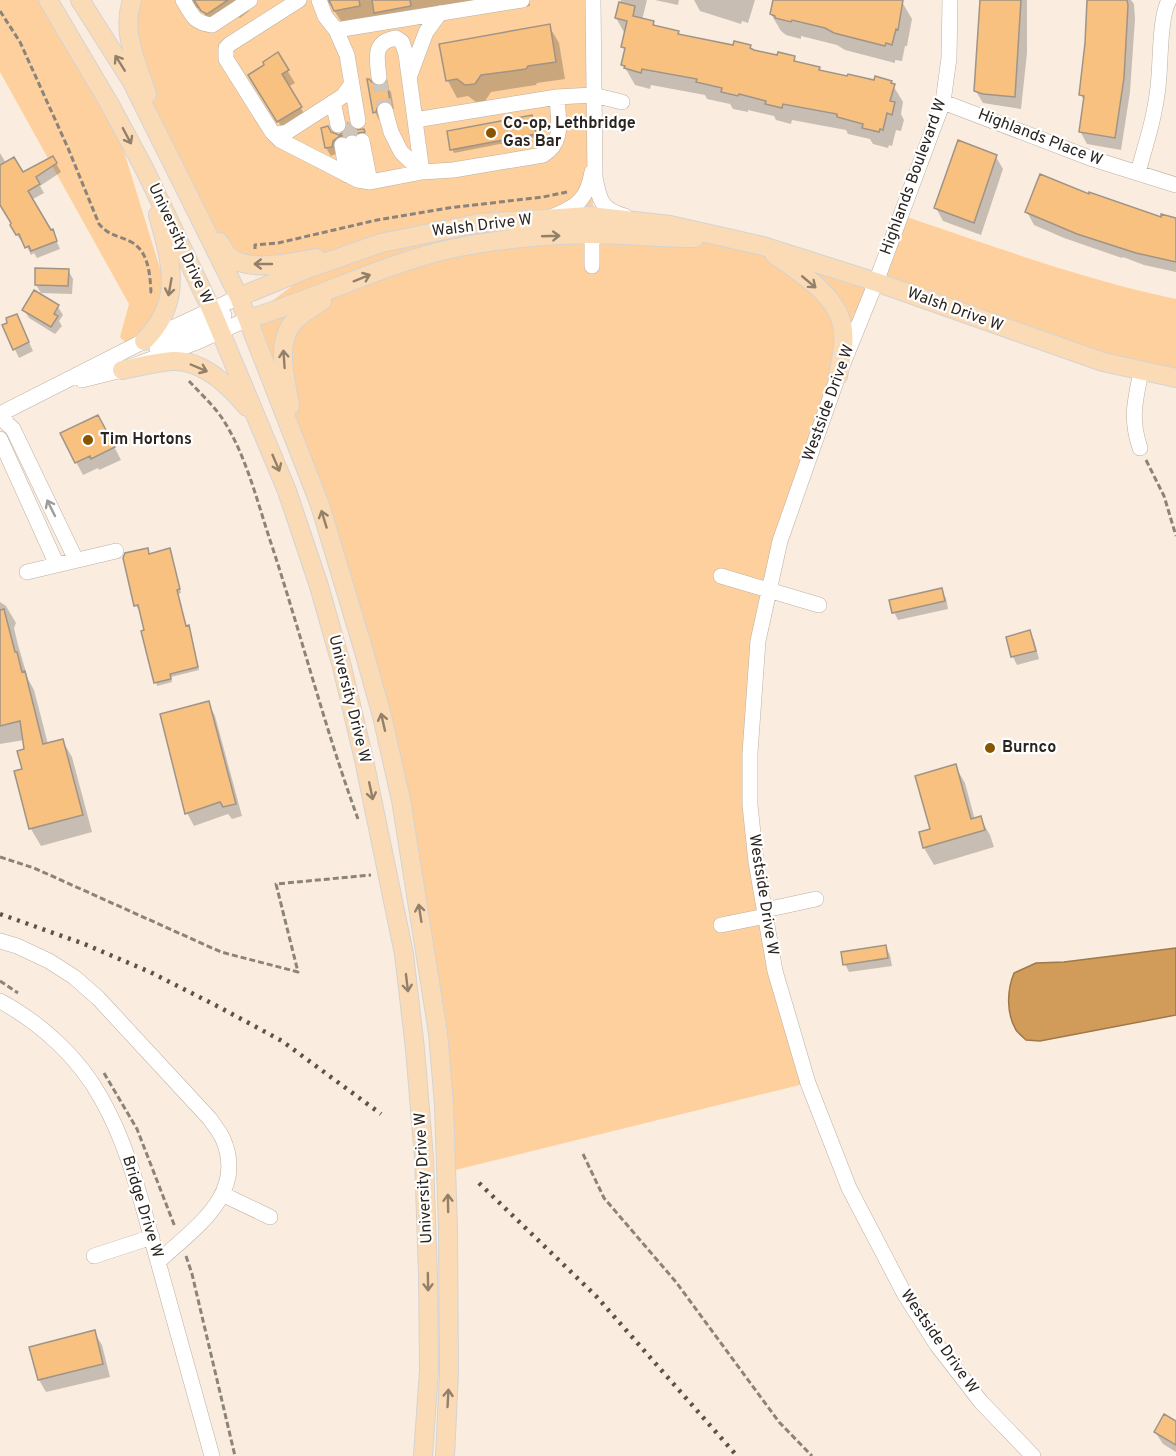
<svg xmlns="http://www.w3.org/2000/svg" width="1176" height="1456" font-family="Overpass,sans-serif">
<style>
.green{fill:#fdd09d}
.water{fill:#d19b5a;stroke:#9f7849;stroke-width:1.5}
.shadow{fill:#0003}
.building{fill:#f8c17f;stroke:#9f9487;stroke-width:1.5}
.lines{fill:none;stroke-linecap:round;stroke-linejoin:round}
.minor-tunnel{stroke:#d0c5b9;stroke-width:15;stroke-dasharray:15 8;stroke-linecap:butt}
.minor-casing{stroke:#bcb0a2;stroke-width:16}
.major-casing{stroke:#d4d3d2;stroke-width:20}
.path{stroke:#8c837a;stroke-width:3;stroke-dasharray:6 3;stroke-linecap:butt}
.minor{stroke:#fff;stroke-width:15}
.major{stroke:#fbdbb6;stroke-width:18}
.rail{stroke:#5a534c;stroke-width:4.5;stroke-dasharray:3 6;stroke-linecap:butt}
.oneway{stroke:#92806b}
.oneway2{stroke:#9f9d9b}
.poi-dot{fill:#895600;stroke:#fff;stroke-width:2}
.labels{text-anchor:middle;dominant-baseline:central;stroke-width:4.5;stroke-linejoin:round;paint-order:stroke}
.poi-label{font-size:16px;font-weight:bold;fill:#2a2520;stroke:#fff;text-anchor:start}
.street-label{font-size:16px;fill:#2a2520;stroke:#fff}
</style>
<rect width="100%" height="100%" fill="#faeddf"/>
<path class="green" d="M0 0H47L109 103 163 278 162 295 149 325 126 343 120 337 129 304 0 72Z
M132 0H593V224L642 226 876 282 901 215C992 246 1082 279 1176 299V378L876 282 795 497 758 641 756 862 808 1083 447 1172 444 1105 382 716 248 319 300 280 229 257 162 141 138 66Z"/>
<path class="water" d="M1176 948V1015L1040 1041 1026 1040C1023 1037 1018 1033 1016 1030 1006 1013 1007 990 1014 973L1036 963 1064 962Z"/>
<path class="shadow" d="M188 0H243L249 11 240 18 238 16 213 28 203 12 198 8 193 7Z
M327 0H529L530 6 385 29 345 27Z
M621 0H647L642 20 653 22 656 28 678 33 680 36 734 46 750 47 752 50 778 57 794 58 797 63 819 68 821 72 875 82H891L903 102 901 114 904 120 901 131 896 130 892 146 889 145 888 148 873 144 870 139 848 134 846 130 792 120 791 124 776 120 774 116 748 110V112L733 109 730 104 707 99 705 95 651 85 650 89 635 85 623 64 626 52 623 47 625 34 616 18Z
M655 0H679L678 5Z
M694 0H755L748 23 742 21 741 24 700 11Z
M773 0H898L902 2 912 19 907 46H905L902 61 895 60V63L845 50 837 45 801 36V39L786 35 781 31 771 14Z
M980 0H1027V53L1021 109 983 103 975 90Z
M1087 0H1131L1134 4 1135 19 1130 92 1121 150 1087 144 1080 131 1085 102 1081 95 1087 43Z
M549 26 559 43 565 79 537 83 536 85 491 92 485 101 476 102 468 96 457 98 448 81 441 45Z
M277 54 295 83 288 87 308 120 286 134 257 88 266 65Z
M386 85 391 92 394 109 388 108 383 111 379 120 375 112V88H381Z
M531 117 536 137 454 153 452 149Z
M323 129 340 136 346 133 363 130 368 138 331 156 326 148Z
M0 153 6 163 22 174 53 158 61 172 40 186 44 193 31 200 50 232 52 231 60 249 37 258 34 253 31 255 24 241 22 242 16 234 0 202Z
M996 157 1003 169 981 235 943 221 936 208Z
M1090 196 1162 219 1176 220V272L1144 265 1123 257 1122 258 1064 238 1034 225 1027 212Z
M68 270 73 279 72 294 41 293 36 285Z
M34 292 58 307 63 315 59 321 62 326 55 334 29 318 24 310Z
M17 316 33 351 19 358 8 335Z
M105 429 121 460 99 470 98 468 83 475 76 462Z
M147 550 150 555 171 553 181 593 178 594 186 627H188L190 630 199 670 171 677 172 682 157 686 146 632 140 608 138 609 136 605Z
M941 590 946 598 948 609 898 620 894 612Z
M0 602 6 606 16 623 14 628 18 645 28 679 34 690 48 744 62 740 72 757 92 832 41 846 31 829 16 772 24 770 25 750 24 740 0 744Z
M1029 632 1034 640 1039 659 1017 665 1013 657Z
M208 703 215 716 242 816 232 819 228 814 194 826 187 813Z
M955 766 965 783 975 820 980 818 990 835 994 847 934 865 924 848 921 833 932 830Z
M886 947 890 955 892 966 849 972 845 964Z
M94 1332 102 1345 110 1377 46 1392 39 1380 31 1348Z
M1176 1422V1452L1163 1444 1155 1432Z"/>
<path class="building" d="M194 0H228L207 14 201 11Z
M329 0H359L360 6 334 11Z
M372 0H410L411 6 374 13Z
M773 0H903L898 30 896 29 892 45 886 43 885 46 834 33 825 28 792 20 791 22 775 18V16L770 14Z
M980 0H1021L1015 97 983 94 974 91Z
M1087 0H1127L1128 5 1124 78 1115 138 1079 132 1084 96 1079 95 1085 43Z
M619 2 635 6 633 16 654 21 653 25 679 31 678 34 733 45 734 41 751 45 750 48 754 50 777 55 778 52 795 56 794 61 820 67 819 70 847 76 848 74 874 80 875 76 892 81 891 83 895 84 890 101 895 102 892 115 887 113 883 130 880 129 879 132 862 128 863 124 837 117V114L783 104 782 108 765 104 766 101 739 94 738 96 721 92 722 88 696 82 697 79 642 69 641 73 624 68 625 66 621 65 625 48 621 47 627 21 615 18Z
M550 24 556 62 528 66 526 69 481 75 475 84 465 85 457 79 446 81 439 44Z
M278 52 289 70 282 74 302 107 277 122 248 75 264 65 263 62Z
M367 79H369L376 86 381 87 387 82 390 102 383 101 379 103 376 112 373 113Z
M532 115 536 134 450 150 447 131Z
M348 123 354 130 364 129 365 132 340 136 333 141 332 147 325 148 321 128 328 126 331 132 339 135 345 132Z
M958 140 997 155 974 223 934 208Z
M53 156 57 163 36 177 40 184 28 191 51 230 53 229 57 241 31 251 29 246 25 248 19 234 16 235 10 225 11 223 0 205V165L14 157 23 172Z
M1040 174 1089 194V192L1161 217V214L1176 218V262L1136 253 1077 234 1025 212Z
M35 268 69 269 68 286 35 285Z
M34 290 59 305 54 314 58 316 51 327 22 310Z
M17 314 29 342 13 350 2 325 7 323 6 318Z
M98 415 115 447 91 459 90 456 75 463 60 433Z
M148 548 149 554 170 548 180 589 177 590 186 626 189 625 198 667 170 674 171 679 154 683 141 631 144 630 138 605 134 606 123 558 125 553Z
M942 588 945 601 892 613 889 600Z
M4 609 15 652H17L22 672 25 671 43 744 63 739 83 815 29 829 14 771 22 769 17 751 24 749 20 721 0 726V610Z
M1030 630 1036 651 1011 657 1006 637Z
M209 701 236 804 223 807 220 802 185 814 160 714Z
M956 764 971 819 981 816 985 830 923 848 919 832 930 829 915 776Z
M886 945 888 958 843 965 841 952Z
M95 1330 103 1364 38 1380 29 1347Z
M1164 1414 1176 1421V1445L1154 1432Z"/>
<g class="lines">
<path class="minor-tunnel" d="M379 77 385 110
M348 123 352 143"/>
<defs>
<path id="minor" d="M183 0C192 15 194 23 212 25L250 0
M299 0 230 44 226 48V59L272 132 280 140 358 180 370 182 422 172 453 170 543 155C565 142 558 119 557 97
M319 0 325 16 336 30 347 55 358 121
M593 0 595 177C599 199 601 210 625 216
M950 0 949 58 943 102 876 282 838 376 780 541 758 641 750 753V805L756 862 775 971 808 1083 849 1188 905 1295 937 1345 981 1402 1033 1456
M336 30 522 0
M410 75 426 32 440 13
M379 77C377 58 372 42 396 38L402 42 406 54 422 172 401 152 391 132 385 110
M333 102 338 125
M943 102 1090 158 1176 185
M415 120 557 97 593 95 622 102
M272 132 278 134 287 132 343 96 351 85
M362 141 370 182
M352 143 358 180
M342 145 347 175
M1138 172C1146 144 1155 116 1158 87 1161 64 1159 19 1169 0
M554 216C578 206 587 199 592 172
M592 234V266
M157 348 224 315
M82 380 122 370 197 342 248 319
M0 414 144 341 239 297
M0 417 13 429 76 560
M0 439 57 565
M1140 448C1130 418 1135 401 1141 372
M27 572 116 551
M721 576 819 605
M765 910 816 899
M721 925 766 916
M0 941 17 946 49 961 74 977 98 998 210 1119C214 1125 220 1132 223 1139 247 1195 194 1228 158 1262
M0 1001C41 1023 79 1058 101 1098 129 1147 142 1204 157 1258 175 1324 194 1390 212 1456
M224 1195 270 1217
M94 1256 152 1237"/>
<path id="major" d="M48 0 109 103 145 170 211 309 287 491 319 586 342 667 364 760 404 954 415 1049 424 1158 428 1275 429 1370 423 1456
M80 0 132 82 239 297 320 505 363 648 382 716 401 800 438 1033 444 1105 448 1229 449 1373 445 1456
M132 0C121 33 137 63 147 94
M219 242C222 246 225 253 230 257 250 273 293 262 316 258
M774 254C798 272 835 293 842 324 846 341 841 359 838 376
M239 297 307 269 381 243 480 223 590 216 670 225 763 246 876 282 1103 362 1176 378
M248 319C316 299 380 265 450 249 496 239 543 235 590 234 625 234 660 238 695 238
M144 341C184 301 171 263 158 215
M122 370C138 367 156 362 173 361 203 360 229 386 247 407
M290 406C286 379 274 343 295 320 303 313 313 307 322 301"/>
</defs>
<use href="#minor" class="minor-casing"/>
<use href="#major" class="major-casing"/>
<path class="path" d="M0 11 20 42 68 148 99 224C110 237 119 235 133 243 149 253 150 276 151 292L155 293
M255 249V245L278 243 377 220 448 208 543 197 567 192
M189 381C200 393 213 405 222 418 245 453 256 497 269 537 300 630 324 726 358 819
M1146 460 1164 496 1176 536
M0 857 34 868 221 952 298 972 276 884 371 875
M0 981 18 993
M104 1073 137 1129 175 1227
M583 1154 604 1198 676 1282 779 1422 812 1456
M186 1256 192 1274 235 1456"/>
<use href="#minor" class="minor"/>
<use href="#major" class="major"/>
<path class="rail" d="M0 914 82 943 150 972 219 1007 282 1041 381 1114
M479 1183 596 1296 737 1456"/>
</g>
<defs><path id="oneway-shaft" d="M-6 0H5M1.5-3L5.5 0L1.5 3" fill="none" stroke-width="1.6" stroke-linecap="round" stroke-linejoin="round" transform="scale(1.5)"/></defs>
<g class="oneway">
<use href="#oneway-shaft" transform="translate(120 63) rotate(-122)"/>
<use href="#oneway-shaft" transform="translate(127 136) rotate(62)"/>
<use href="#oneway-shaft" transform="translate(551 236) rotate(-2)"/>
<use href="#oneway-shaft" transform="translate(263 264) rotate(-180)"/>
<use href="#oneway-shaft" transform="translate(362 278) rotate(-22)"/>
<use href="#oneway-shaft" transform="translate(809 282) rotate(40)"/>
<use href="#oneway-shaft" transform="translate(170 287) rotate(100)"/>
<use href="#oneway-shaft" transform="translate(284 359) rotate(-94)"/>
<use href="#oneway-shaft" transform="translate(199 368) rotate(23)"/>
<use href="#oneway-shaft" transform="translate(276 463) rotate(67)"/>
<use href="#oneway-shaft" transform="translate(324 519) rotate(-107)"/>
<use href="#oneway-shaft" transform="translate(383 722) rotate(-103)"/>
<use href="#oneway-shaft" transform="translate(371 791) rotate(78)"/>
<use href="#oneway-shaft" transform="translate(420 913) rotate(-99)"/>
<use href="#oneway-shaft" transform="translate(407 983) rotate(83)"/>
<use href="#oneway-shaft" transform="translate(448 1203) rotate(-91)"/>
<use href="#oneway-shaft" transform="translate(428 1282) rotate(89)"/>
<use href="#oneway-shaft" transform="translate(448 1398) rotate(-87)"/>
</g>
<use class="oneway2" href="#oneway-shaft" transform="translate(51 508) rotate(-116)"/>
<g class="poi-dot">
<circle cx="491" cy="133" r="6"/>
<circle cx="88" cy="440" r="6"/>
<circle cx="990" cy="748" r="6"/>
</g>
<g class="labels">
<g class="poi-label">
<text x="503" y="124">Co-op, Lethbridge<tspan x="503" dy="18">Gas Bar</tspan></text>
<text x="100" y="440">Tim Hortons</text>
<text x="1002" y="748">Burnco</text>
</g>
<g class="street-label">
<text transform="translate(1040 138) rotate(21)">Highlands Place W</text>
<text transform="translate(914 177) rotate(-70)">Highlands Boulevard W</text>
<text transform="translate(482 226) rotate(-7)">Walsh Drive W</text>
<text transform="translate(180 244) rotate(65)">University Drive W</text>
<text transform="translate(955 310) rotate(20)">Walsh Drive W</text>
<text transform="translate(829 403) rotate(-70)">Westside Drive W</text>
<text transform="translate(349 699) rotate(76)">University Drive W</text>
<text transform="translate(763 895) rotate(81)">Westside Drive W</text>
<text transform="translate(424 1178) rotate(-93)">University Drive W</text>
<text transform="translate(142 1207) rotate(73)">Bridge Drive W</text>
<text transform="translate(939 1342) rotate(55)">Westside Drive W</text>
</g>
</g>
</svg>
